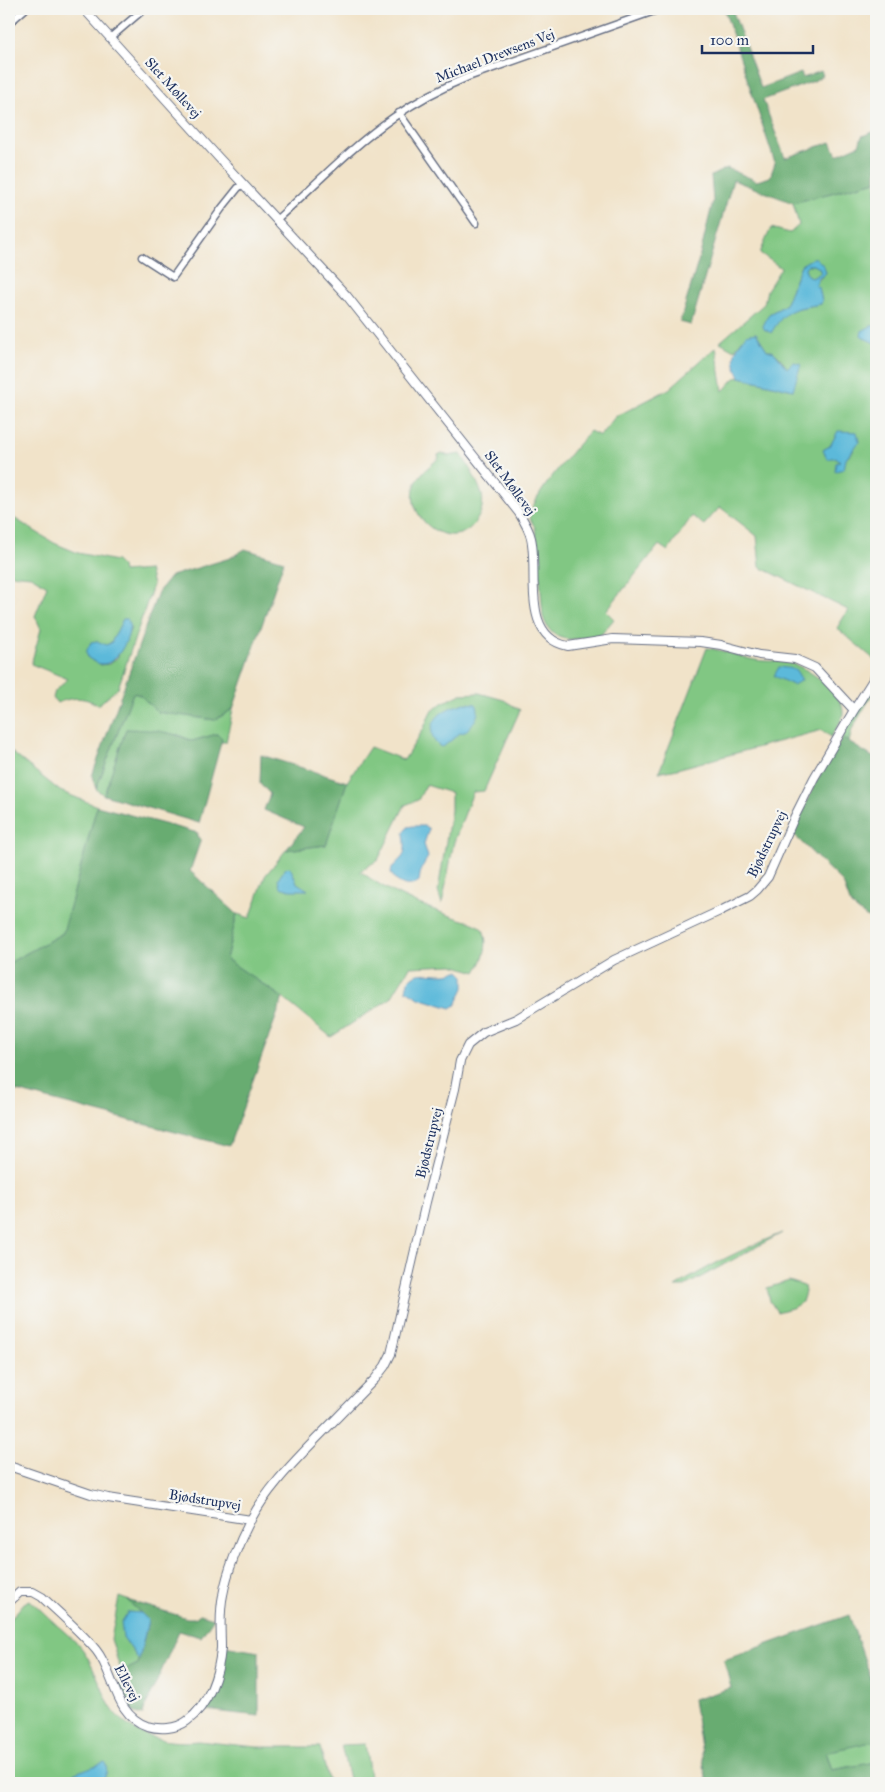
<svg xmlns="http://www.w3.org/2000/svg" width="885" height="1792" font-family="'IM FELL Great Primer',serif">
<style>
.green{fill:#81c783;stroke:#4e7b70;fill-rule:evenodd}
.forest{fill:#68ac71;stroke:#426e68}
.water{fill:#5cb9da;stroke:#3c749c;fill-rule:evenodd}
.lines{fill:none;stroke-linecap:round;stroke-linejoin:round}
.minor-casing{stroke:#666e83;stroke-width:9}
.tertiary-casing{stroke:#666e83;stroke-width:10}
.minor{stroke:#fff;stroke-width:6}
.tertiary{stroke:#fff;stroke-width:8}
.labels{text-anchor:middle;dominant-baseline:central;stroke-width:4.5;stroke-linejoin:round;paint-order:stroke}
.street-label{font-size:14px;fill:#1b2f5e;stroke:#f6f6f2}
</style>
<rect width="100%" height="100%" fill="#f6f6f2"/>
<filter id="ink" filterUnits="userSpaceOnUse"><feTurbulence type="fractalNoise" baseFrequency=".02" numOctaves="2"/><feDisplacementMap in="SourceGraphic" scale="10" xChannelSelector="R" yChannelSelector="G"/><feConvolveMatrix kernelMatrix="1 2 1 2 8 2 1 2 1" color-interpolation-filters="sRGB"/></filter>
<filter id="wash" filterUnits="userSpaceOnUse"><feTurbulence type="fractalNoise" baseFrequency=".0096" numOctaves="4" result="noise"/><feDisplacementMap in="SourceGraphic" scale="20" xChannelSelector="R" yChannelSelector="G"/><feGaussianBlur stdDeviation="1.12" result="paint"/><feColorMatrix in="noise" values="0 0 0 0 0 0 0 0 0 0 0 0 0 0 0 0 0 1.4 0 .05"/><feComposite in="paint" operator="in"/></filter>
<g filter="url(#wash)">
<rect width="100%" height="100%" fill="#f1e3c9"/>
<path class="green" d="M876 181V326H871L864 338 876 342V661L837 628 848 610 760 567 757 536 720 507 704 525 692 516 668 551 659 545 606 611 614 619 600 636C575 639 553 647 543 617L537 540C536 536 536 532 535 528 534 525 531 521 530 518 529 499 577 446 590 431L600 436 615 417 669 389 716 347 723 391 735 378 740 377 793 390C789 375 785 354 767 350L756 333 746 335 734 350 720 342 764 304 767 290 781 268 760 253 771 228 790 233 799 225 793 203ZM816 258 826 273C812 284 816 289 821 304L793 309 780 317 769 314 784 306 787 301 801 265ZM830 446 854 450 846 459 840 461 823 450Z
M807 265H814L819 268 821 273 812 278 807 275 805 268Z
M442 453 448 456 461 454C468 466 478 481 482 495 484 504 481 514 476 521 453 557 401 517 416 483 420 473 431 465 439 458L438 455Z
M9 515 54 543 78 553 116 561 122 567 123 572 149 570 153 585 118 688 98 705C84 696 72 697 57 703L53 698 55 691 68 679 31 664 41 629 35 616 47 586 31 576 9 574ZM131 628 117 658 109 664 100 665 107 645Z
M707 648C724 650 739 657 755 660 767 662 778 660 790 663 807 667 844 693 843 713 843 721 834 731 831 737L822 730 673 770 659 772Z
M876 679V688L852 729 849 742 842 738 849 722Z
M133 693 140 695 157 712 215 720 233 709 226 742H221L222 739 217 734 192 741 179 735 126 729 104 795 96 789Z
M479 693 504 700 520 710 484 791 473 792 454 842 442 904 438 891 451 810V793L426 785 418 800 405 805 378 860 360 871C388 893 424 907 457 918 466 921 480 923 484 932 489 945 483 961 476 972L453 965 410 967 391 998 331 1037 283 998 226 959 237 914 250 918 265 876 286 850 326 845 347 782 370 747 404 760 424 728 430 713 442 703 461 694Z
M9 750 60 791 97 806 63 933 9 963Z
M782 1233 683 1287H675C709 1265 745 1248 782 1233Z
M789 1281 804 1286 805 1292 802 1302 792 1308 777 1312 770 1301 767 1288Z
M119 1597 127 1600 141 1613H128L123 1637 139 1660 138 1664 121 1672 111 1639Z
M30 1600C42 1611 54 1623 67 1634 72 1639 79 1644 83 1650 94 1666 100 1685 108 1702 124 1735 165 1745 198 1741L257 1747H320L329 1783H9V1621L24 1603Z
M876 1741V1762L832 1770 826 1751Z
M365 1744 371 1783H350L341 1745Z"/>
<path class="forest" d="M724 9H732L761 88 801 73 803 78 821 71 823 75 814 81 763 100 785 158 831 142 837 155 859 145 862 136 876 131V181L793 203 733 180 691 325 680 322 700 255 713 201 711 176 727 168 757 181 770 177 775 163Z
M245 549 284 561 233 709 215 720 157 712 140 695 133 693 96 789 92 776 158 592 171 576 230 558Z
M126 729C152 730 167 730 192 741L217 734 222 739 199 823 104 795Z
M842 738 876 759V920L866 917 851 905 843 883 793 834 815 783Z
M261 755 347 782 326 845 286 850 304 827 264 810 270 794 260 783Z
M97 806 198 833 197 837 201 839 190 871 237 914 226 959 283 998 229 1146 9 1089V963L63 933Z
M127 1600 187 1618H195L200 1614 214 1618 201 1637 179 1631 142 1715 133 1712 120 1692 121 1672 138 1664 148 1620Z
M849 1615 876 1693V1741L826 1752 832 1770 876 1762V1783H707L693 1700 731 1688 724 1660Z
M224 1646 259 1652V1716L204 1710 214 1690Z"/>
<path class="water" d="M813 258H816L824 266 826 273 818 279 816 286 819 287 822 301 821 304C793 309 786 308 771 333L764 329 763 326 769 314 784 306 787 301 801 265ZM807 265H814L819 268 821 273 812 278 807 275 805 268Z
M871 326H876L875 343 864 338 861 336 862 331Z
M756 333 767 350 774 352 787 368 794 362 801 364 793 390 740 377C730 357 734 351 746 335Z
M838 431 857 432 859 442 846 459 844 469 835 471 836 463 840 461 836 457 827 459 823 450 830 446Z
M123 619H127C136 630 117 666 102 664 97 664 92 660 88 658L86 652 91 642 97 641 106 645 111 643Z
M779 667 795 669 802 680 793 685 774 676Z
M465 703 476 704C482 714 473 724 465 732L460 733 443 747 439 746C426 734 432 718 446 710 451 707 459 705 465 703Z
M413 826H425L429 829 424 844 428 857 421 869 419 881C409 890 395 884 391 872 392 865 399 862 403 856 407 848 404 839 404 832L408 827Z
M290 867 297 883 308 890H290L280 887 278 879 286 868Z
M456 971H459L464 976V988L456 1005 451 1008 419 998 406 990C409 961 442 981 456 971Z
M128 1612 141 1613 148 1620 139 1660 123 1637 121 1623Z
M105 1762C108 1771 107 1777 99 1783H55L62 1778Z"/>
</g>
<g filter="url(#ink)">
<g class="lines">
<defs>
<path id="minor" d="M9 23 25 9
M110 38 144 9
M399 113 476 223
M276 220C314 186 352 146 394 117 417 101 441 88 468 77L660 9
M142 257 173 277 222 208 238 188 243 184"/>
<path id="tertiary" d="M84 9 218 157 347 296 519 513C524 521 529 529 531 538 539 572 520 637 568 646L613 639 701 642 721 645 759 655 795 659 815 668 854 710
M9 1466 91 1494 108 1498 251 1520
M9 1602 20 1592H33L42 1597C60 1614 80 1631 96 1650 115 1673 114 1715 147 1726 160 1730 176 1729 187 1721 209 1705 219 1674 221 1648 221 1630 219 1613 223 1595 227 1572 239 1542 250 1521 267 1489 292 1464 316 1439 336 1419 355 1399 375 1379L385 1366 391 1354 426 1202 455 1089 460 1061 468 1045 484 1032 516 1019 614 960 722 910 750 896 757 890 768 877 794 818 814 778 854 710 876 675"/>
</defs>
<use href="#minor" class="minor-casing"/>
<use href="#tertiary" class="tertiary-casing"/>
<use href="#minor" class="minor"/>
<use href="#tertiary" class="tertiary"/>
</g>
</g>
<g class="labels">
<g class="street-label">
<text transform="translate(495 56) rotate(-21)">Michael Drewsens Vej</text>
<text transform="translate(173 88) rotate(48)">Slet Møllevej</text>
<text transform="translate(510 483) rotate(54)">Slet Møllevej</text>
<text transform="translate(767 844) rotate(-64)">Bjødstrupvej</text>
<text transform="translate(429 1143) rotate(-76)">Bjødstrupvej</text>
<text transform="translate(205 1500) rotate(9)">Bjødstrupvej</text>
<text transform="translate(127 1683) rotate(63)">Ellevej</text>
</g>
</g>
<rect width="885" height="1792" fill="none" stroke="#f6f6f2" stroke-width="30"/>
<path d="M702 45v8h111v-8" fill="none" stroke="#1b2f5e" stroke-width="2.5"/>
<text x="710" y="45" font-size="15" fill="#1b2f5e" stroke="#f6f6f2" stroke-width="4" paint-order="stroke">100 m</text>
</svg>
